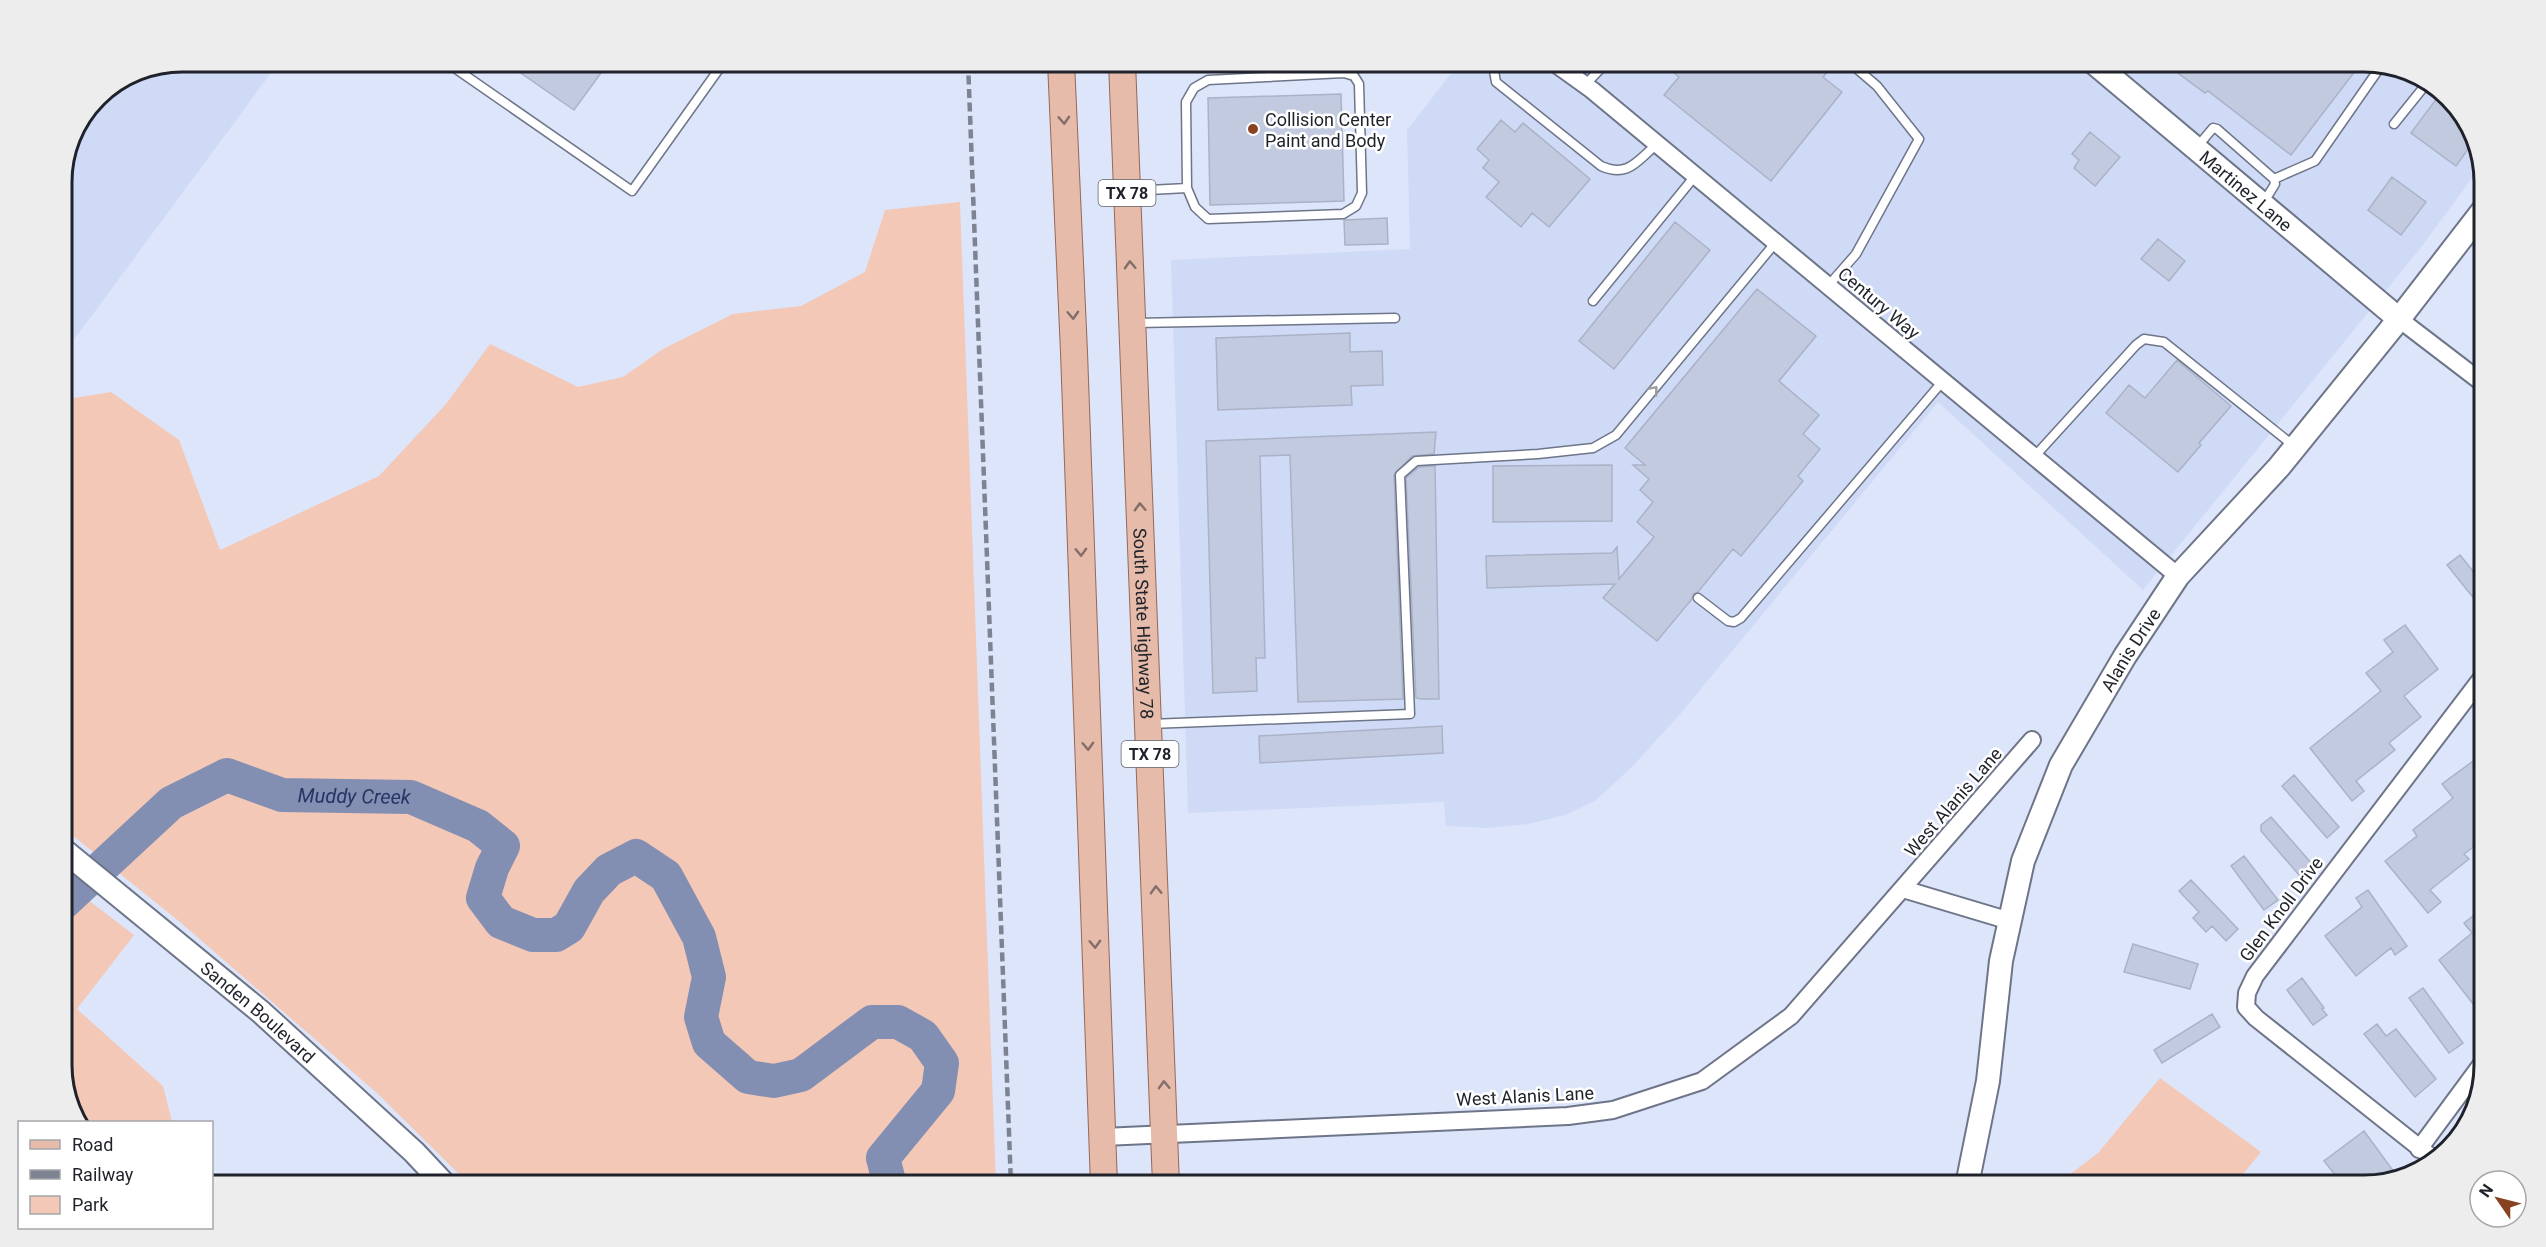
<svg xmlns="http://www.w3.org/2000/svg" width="2546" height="1247" font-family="Roboto,sans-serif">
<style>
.built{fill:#cfdaf7}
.green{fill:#f3c8b6}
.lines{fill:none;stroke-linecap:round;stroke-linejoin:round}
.river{stroke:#828eb2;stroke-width:34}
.building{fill:#c2cadf;stroke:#aab2c7;stroke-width:1.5}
.lane-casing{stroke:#6e7589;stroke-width:11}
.street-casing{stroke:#6e7589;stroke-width:20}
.secondary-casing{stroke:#6e7589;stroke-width:26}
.primary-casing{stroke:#956858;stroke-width:28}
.lane{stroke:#fff;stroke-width:8}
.street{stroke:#fff;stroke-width:16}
.secondary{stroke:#fff;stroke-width:22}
.primary{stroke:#e6bba9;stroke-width:26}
.rail{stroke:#7e8392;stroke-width:4.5;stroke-dasharray:9 4.5;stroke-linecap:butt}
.oneway{stroke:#826e6a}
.oneway2{stroke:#9a9c9f}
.poi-dot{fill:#894221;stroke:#fff;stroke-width:2}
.labels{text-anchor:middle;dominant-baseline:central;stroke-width:5;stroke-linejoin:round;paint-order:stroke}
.shield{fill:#fff;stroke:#62646a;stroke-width:1.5}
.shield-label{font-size:16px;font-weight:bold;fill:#1f222a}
.poi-label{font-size:18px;fill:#1f222a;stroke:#fff;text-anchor:start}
.street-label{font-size:18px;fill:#1f222a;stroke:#fff}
.water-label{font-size:20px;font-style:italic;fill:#273464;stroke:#fff}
.rim{fill:none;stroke:#1f222a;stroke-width:3}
</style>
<rect width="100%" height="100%" fill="#dde5fb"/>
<path class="built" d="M182 62H279L62 356V175L71 136 97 97 136 71Z
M1460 62H2364L2417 74 2464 115 2481 166 2422 246 2143 590 1938 402 1681 713 1632 767 1595 801 1565 815 1528 824 1488 828 1446 826 1444 802 1188 813 1171 260 1410 249 1407 130Z"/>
<path class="green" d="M960 202 996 1185H470L378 1094 180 922 62 827V400L111 392 179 440 220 550 379 476 446 404 490 344 578 387 623 377 663 349 733 314 801 306 865 272 885 210Z
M62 880 134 935 77 1009 163 1086 172 1122H79L62 1073Z
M2160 1078 2261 1152 2234 1185H2056L2098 1153Z"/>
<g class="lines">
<path class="river" id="s1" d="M62 904 171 803 227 775 282 795 411 797 478 826 503 846 492 868 483 898 501 922 533 935H556L569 927 589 891 609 870 636 856 666 876 699 937 709 977 701 1017 709 1043 748 1077 774 1081 801 1075 872 1022H898L923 1036 942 1063 938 1091 883 1158 890 1185"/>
</g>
<path class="building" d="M505 62H609L574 110Z
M1660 62H1836L1823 77 1842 92 1771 181 1664 95 1679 77Z
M2163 62H2362L2291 155 2208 91 2205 93Z
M1341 94 1344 201 1210 205 1208 98Z
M2440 94 2464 115 2473 142 2456 166 2411 133Z
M1501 120 1515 132 1523 123 1590 179 1549 227 1532 213 1521 227 1486 197 1499 182 1483 168 1489 160 1477 149Z
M2090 132 2120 157 2095 186 2074 168 2079 160 2072 154Z
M2392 177 2426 202 2401 235 2368 210Z
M1387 218 1388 244 1345 245 1344 220Z
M1675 222 1710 250 1614 369 1579 341Z
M2158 239 2185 261 2169 281 2141 259Z
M1757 289 1816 336 1779 381 1819 415 1803 434 1820 449 1798 476 1803 481 1741 556 1733 549 1698 592 1693 594 1692 599 1657 641 1603 598 1615 584 1487 588 1486 556 1612 553 1617 547 1619 579 1654 537 1637 522 1653 502 1640 490 1649 479 1633 465H1645L1625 448Z
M1350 333V352L1382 351 1383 385 1351 386 1352 405 1218 410 1216 338Z
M2177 360 2231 406 2199 443 2201 445 2178 472 2106 413 2129 385 2145 398Z
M1436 432 1434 454 1412 456 1394 475 1403 699 1298 702 1290 455 1260 456 1265 658H1256L1257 691 1213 693 1206 441Z
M1612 465V521L1493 522V466Z
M1435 466 1439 699H1422L1416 698 1406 478 1419 467Z
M2460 555 2484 585V611L2447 565Z
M2405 625 2438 669 2404 696 2421 717 2389 743 2395 750 2356 781 2364 791 2352 801 2310 748 2381 691 2366 673 2393 652 2384 640Z
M1442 726 1443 753 1260 763 1259 736Z
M2484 753V839L2464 854 2469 859 2430 890 2441 902 2428 913 2385 861 2417 836 2413 830 2453 798 2442 784Z
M2294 775 2339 827 2327 838 2282 786Z
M2271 817 2312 864 2299 875 2261 831V825Z
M2244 856 2278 900 2264 910 2231 866Z
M2191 880 2238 929 2226 941 2212 926 2206 932 2193 918 2199 912 2179 891Z
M2368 890 2407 946 2395 955 2391 948 2356 976 2325 936 2362 907 2356 898Z
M2478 912 2484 921V1018L2439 960 2472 933 2464 923Z
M2133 944 2198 964 2190 989 2124 972Z
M2302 978 2324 1008 2322 1009 2327 1015 2313 1025 2287 990Z
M2423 988 2463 1043 2449 1053 2409 998Z
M2212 1014 2220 1027 2162 1063 2154 1050Z
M2377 1024 2386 1036 2396 1029 2436 1079 2415 1097 2364 1034Z
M2364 1131 2397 1176 2364 1185H2343L2324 1161Z"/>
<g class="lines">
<defs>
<path id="lane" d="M446 62 632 191 724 62
M1270 62 1271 77
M1497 62 1494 71 1496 82 1601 166C1628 178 1637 161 1657 144
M1585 85 1607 62
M2394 124 2427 83
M2197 147 2213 128 2217 129 2274 179 2275 184 2264 202
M2274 179 2315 161 2381 66
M1130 191 1187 188 1186 102 1194 88 1208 80 1344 73 1354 76 1359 84 1362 193 1356 206 1343 214 1208 219 1195 207 1187 188
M1828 286 1856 254 1919 139 1877 86 1849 62
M1593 301 1695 176
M1136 323 1395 318
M2034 457 2136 345 2144 339 2164 342 2294 446
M1698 598 1728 621 1734 622 1741 618 1943 381
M1150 724 1410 714 1400 475 1416 461 1538 454 1593 448 1616 435 1776 242"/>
<path id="street" d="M1553 62 1592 90 2178 576
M2399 319 2484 384
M1903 889 2010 921
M1103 1137 1568 1116 1613 1110 1702 1081 1791 1016 2032 740
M2419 1149 2484 1061
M2435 1160 2256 1018 2246 1007 2247 993 2255 976 2484 675"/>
<g id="secondary">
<path id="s2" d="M2093 62 2399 319"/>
<path id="s3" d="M62 849 261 1012 414 1152 445 1185"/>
<path id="s4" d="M1967 1185 1988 1081 2001 961 2023 861 2061 765 2125 656 2178 576 2279 467 2399 319 2484 209"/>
</g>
<g id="primary">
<path d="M1061 62 1074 352 1104 1185"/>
<path id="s5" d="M1122 62 1166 1185"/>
</g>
</defs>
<use href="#lane" class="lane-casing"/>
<use href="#street" class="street-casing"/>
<use href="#secondary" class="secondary-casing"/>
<use href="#primary" class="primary-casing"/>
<use href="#lane" class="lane"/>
<use href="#street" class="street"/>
<use href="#secondary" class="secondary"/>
<use href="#primary" class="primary"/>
<path class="rail" d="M968 62 1011 1185"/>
</g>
<defs><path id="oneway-chevron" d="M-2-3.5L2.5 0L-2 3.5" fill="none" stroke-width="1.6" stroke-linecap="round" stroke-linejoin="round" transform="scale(1.5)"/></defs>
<g class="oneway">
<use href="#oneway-chevron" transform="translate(1064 120) rotate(87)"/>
<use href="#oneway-chevron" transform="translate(1130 265) rotate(-92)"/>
<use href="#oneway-chevron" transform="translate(1073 315) rotate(87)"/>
<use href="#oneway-chevron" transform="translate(1140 507) rotate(-92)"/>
<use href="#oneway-chevron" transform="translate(1081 552) rotate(88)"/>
<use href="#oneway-chevron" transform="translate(1088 746) rotate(88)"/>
<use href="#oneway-chevron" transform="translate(1156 890) rotate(-92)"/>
<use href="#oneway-chevron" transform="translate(1095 944) rotate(88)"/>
<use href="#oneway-chevron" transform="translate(1164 1085) rotate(-92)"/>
</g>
<use class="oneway2" href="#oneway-chevron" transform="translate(1654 390) rotate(-50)"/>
<circle class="poi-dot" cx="1253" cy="129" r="6"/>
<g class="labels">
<g class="shield">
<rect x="1098.5" y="180" width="57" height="26" rx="4.5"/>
<rect x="1121.5" y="741" width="57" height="26" rx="4.5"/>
</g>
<g class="shield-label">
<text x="1127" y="193">TX 78</text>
<text x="1150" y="754">TX 78</text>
</g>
<g class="poi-label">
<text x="1265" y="119">Collision Center<tspan x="1265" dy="21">Paint and Body</tspan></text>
</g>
<g class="street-label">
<text stroke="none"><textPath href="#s2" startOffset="200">Martinez Lane</textPath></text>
<text transform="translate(1879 303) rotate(40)">Century Way</text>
<text stroke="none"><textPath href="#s5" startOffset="562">South State Highway 78</textPath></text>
<text stroke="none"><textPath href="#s4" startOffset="567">Alanis Drive</textPath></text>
<text transform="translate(1953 802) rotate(-49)">West Alanis Lane</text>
<text transform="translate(2281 909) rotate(-53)">Glen Knoll Drive</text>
<text stroke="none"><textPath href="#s3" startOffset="255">Sanden Boulevard</textPath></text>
<text transform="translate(1525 1096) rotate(-3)">West Alanis Lane</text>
</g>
<g class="water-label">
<text stroke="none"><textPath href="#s1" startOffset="342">Muddy Creek</textPath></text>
</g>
</g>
<path d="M0 0H2546V1247H0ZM182 72H2364A110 110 0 0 1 2474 182V1065A110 110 0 0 1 2364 1175H182A110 110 0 0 1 72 1065V182A110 110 0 0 1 182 72Z" fill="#ededee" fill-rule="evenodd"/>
<path class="rim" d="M182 72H2364A110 110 0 0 1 2474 182V1065A110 110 0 0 1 2364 1175H182A110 110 0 0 1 72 1065V182A110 110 0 0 1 182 72Z"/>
<rect x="18" y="1121" width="195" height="108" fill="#ffffff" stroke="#a5a7aa" stroke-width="1.5"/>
<rect x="30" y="1140" width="30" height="9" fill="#e6bba9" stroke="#a5a7aa" stroke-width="1.5"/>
<text x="72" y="1151" font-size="18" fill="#1f222a">Road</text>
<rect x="30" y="1170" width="30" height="9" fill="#7e8392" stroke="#a5a7aa" stroke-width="1.5"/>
<text x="72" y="1181" font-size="18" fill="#1f222a">Railway</text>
<rect x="30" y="1196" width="30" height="18" fill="#f3c8b6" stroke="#a5a7aa" stroke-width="1.5"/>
<text x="72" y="1211" font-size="18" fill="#1f222a">Park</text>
<g transform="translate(2498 1199) rotate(305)"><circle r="28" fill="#ffffff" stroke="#a5a7aa" stroke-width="1.5"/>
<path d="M0-4.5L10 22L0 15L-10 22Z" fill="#894221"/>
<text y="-9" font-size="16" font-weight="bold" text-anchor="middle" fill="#1f222a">N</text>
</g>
</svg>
